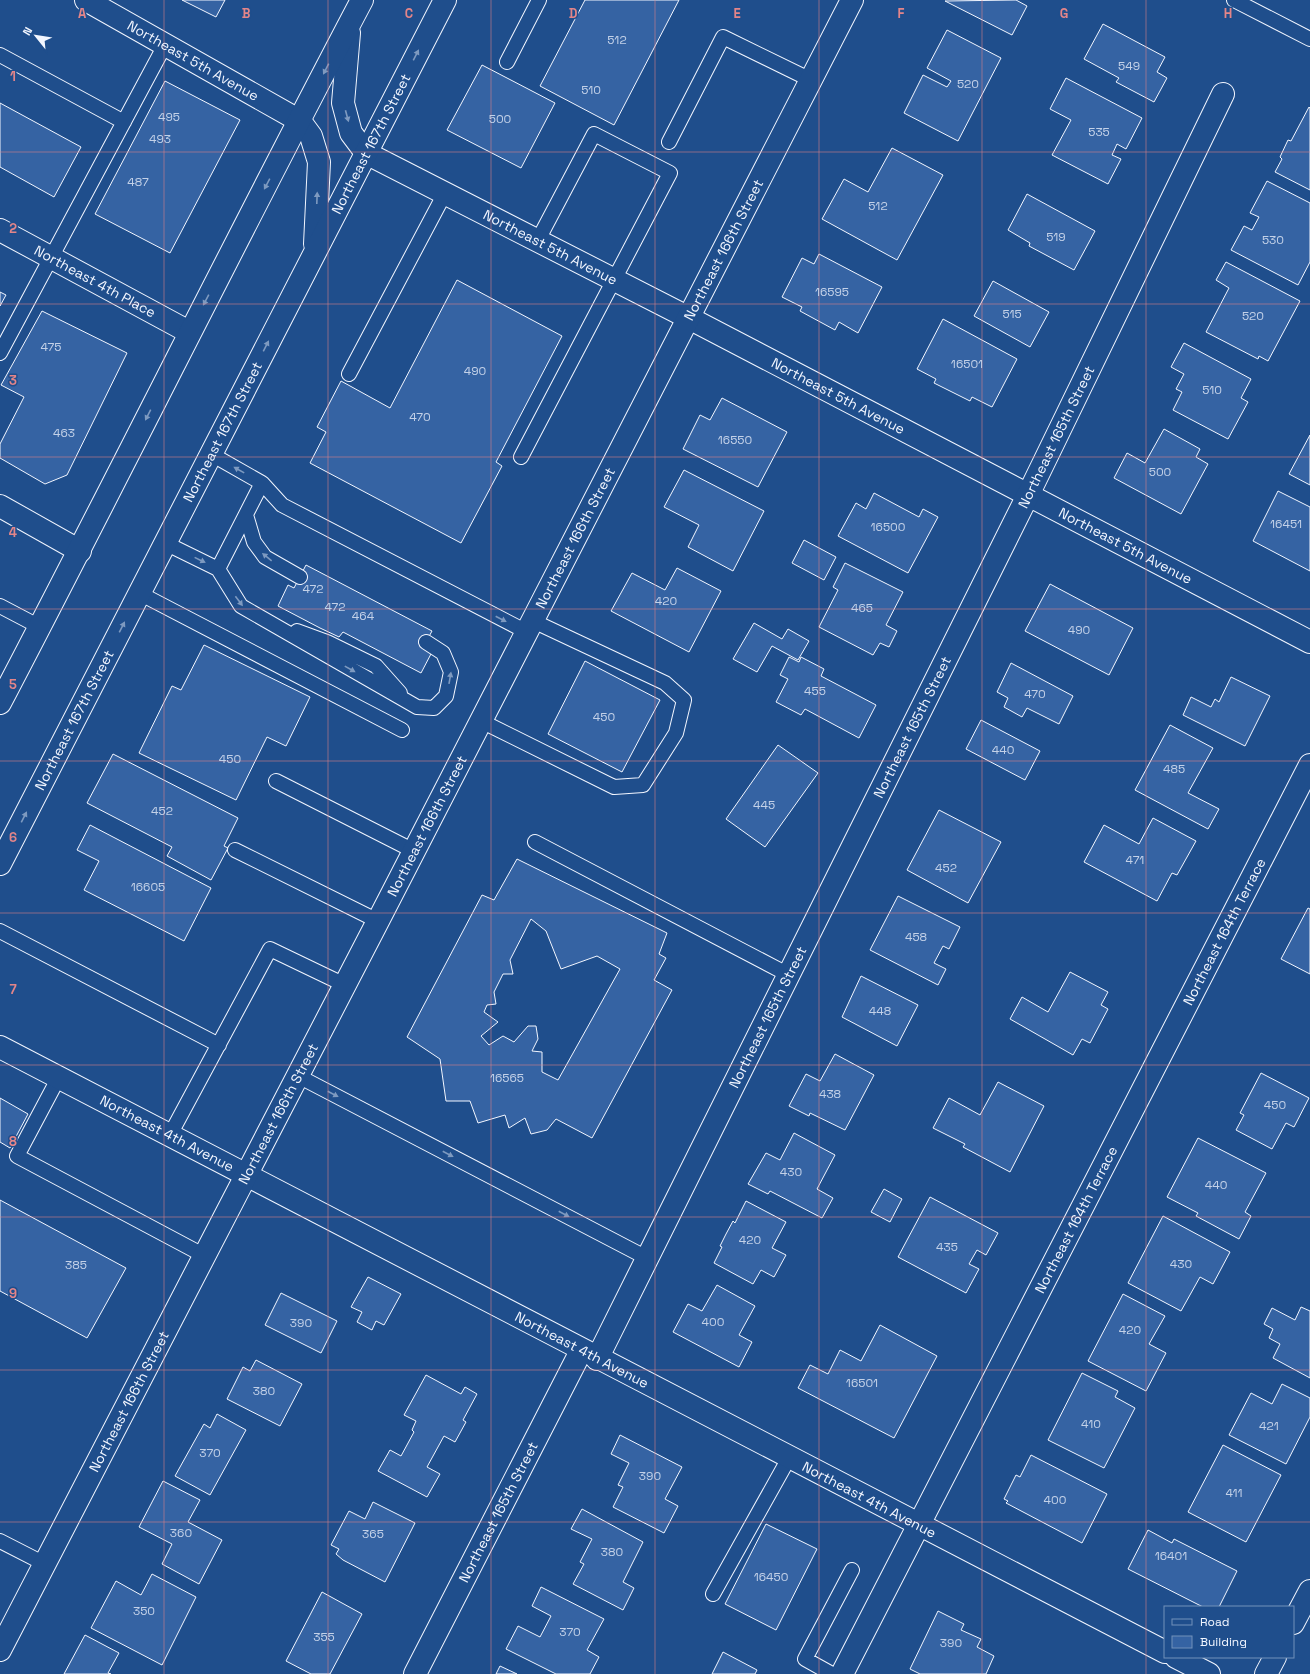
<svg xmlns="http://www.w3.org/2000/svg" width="1310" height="1674" font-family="'Space Grotesk',sans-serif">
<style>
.building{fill:#3563a3;stroke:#f2f6ff;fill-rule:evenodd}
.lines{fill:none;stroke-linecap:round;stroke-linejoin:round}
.lane-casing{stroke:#f2f6ff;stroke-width:16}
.street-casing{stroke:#f2f6ff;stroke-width:24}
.primary-casing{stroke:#f2f6ff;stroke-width:24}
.lane{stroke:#1f4e8c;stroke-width:14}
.street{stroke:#1f4e8c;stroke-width:22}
.primary{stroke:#1f4e8c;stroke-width:22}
.oneway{fill:#7e9ac0}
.grid{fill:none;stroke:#e38589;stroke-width:1;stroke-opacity:0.55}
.labels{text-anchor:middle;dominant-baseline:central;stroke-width:3;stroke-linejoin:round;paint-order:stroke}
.number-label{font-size:12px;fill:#c3d1e8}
.street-label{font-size:14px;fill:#f2f6ff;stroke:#1f4e8c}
.grid-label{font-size:13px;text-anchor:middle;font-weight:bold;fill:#e38589;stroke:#1f4e8c;stroke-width:3;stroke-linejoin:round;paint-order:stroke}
</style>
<rect width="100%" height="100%" fill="#1f4e8c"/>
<path class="building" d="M182 0H225L216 17Z
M585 0H679L614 125 540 86Z
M1016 0 1027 6 1012 35 945 1Z
M1103 24 1165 57 1157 72 1167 78 1154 102 1116 82 1119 78 1084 59Z
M947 30 1001 58 958 141 904 113 923 75 947 87 951 81 927 68Z
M482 65 555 103 521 168 447 130Z
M1066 78 1142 118 1126 149 1117 144 1112 155 1121 159 1108 184 1052 155 1071 120 1050 109Z
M165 81 240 120 170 253 95 214Z
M0 103 81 147 54 197 0 167Z
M1309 107 1310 108V190L1275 172 1282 159 1280 157 1288 140 1291 141Z
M892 148 943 175 897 260 822 219 844 179 868 192Z
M1267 181 1310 203V262L1298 285 1231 250 1244 226 1252 230 1259 217 1250 213Z
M1027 194 1095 231 1074 270 1029 246 1030 243 1008 230Z
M819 254 882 287 858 333 839 322 835 330 800 311 802 307 782 297 802 258 814 264Z
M1226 262 1300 301 1268 361 1259 356 1258 359 1206 332 1229 288 1216 280Z
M457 280 562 336 496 462 502 466 461 543 310 463 326 432 317 427 341 381 390 408Z
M993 281 1049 312 1030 347 974 316Z
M0 292 6 295 0 306Z
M42 311 127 353 67 475 45 484 0 458V444L24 397 1 385Z
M943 319 1017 359 992 407 972 397 970 401 934 383 936 379 917 369Z
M1184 343 1251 379 1241 398 1248 402 1228 439 1173 410 1182 392 1176 389 1184 374 1171 367Z
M722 398 787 432 758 487 683 449 700 415 710 420Z
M1164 429 1200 449 1196 457 1208 464 1181 514 1114 478 1127 453 1145 463Z
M1310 435V485L1289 474Z
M684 470 764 511 733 571 688 547 699 525 664 507Z
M1278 491 1310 507V571L1253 541Z
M874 493 919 517 923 509 938 517 908 573 838 536 856 503 866 509Z
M804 540 836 557 824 580 792 563Z
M845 563 903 592 886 625 897 631 889 647 880 643 873 655 819 627 838 590 833 587Z
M306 565 432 631 426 642 432 652 421 673 343 632 339 637 320 628 278 606 288 585 294 588Z
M677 568 721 591 689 652 611 611 632 573 665 590Z
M1050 584 1133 628 1109 675 1025 631Z
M754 623 782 639 788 629 809 641 798 660 772 646 757 672 733 659Z
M204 645 310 697 286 746 267 737 236 800 139 753 172 686 181 690Z
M789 657 799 662 801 657 824 669 821 676 876 705 859 738 805 709 801 715 776 702 788 679 780 675Z
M585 661 660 700 622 772 548 734Z
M1011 663 1073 696 1059 724 1027 708 1022 717 1004 707 1008 698 997 692Z
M1231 677 1270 696 1245 746 1183 715 1191 697 1211 707 1215 699 1219 702Z
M981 720 1040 751 1025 780 966 749Z
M1170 725 1213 748 1188 793 1219 809 1208 829 1135 790Z
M778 745 818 773 765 847 726 819Z
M113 754 238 818 224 846 228 848 211 880 167 856 172 847 87 803Z
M939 810 1001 842 968 903 907 870Z
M1153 818 1196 841 1177 875 1172 873 1157 901 1084 862 1104 825 1139 844Z
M90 825 211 888 184 941 84 890 99 861 77 850Z
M517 859 667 933 659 954 666 958 654 980 672 990 592 1138 556 1119 547 1130 531 1134 525 1118 509 1128 505 1115 478 1123 470 1101H446L440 1059 407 1037 482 895 494 900ZM531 919 546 931 561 969 597 956 620 969 558 1080 542 1072V1052L532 1051 538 1039 536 1026H528L514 1042 503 1036 489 1045 481 1036 498 1022 484 1012 487 1005 496 1004 494 992 503 974H513L510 960Z
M898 896 960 927 949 949 943 946 934 963 946 969 938 985 870 950Z
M1308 908 1310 909V974L1281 959Z
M1070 972 1108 992 1101 1005 1108 1009 1090 1043 1082 1039 1073 1055 1010 1019 1022 997 1048 1012Z
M861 976 918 1005 897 1046 842 1017Z
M835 1054 874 1075 845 1130 810 1113 809 1116 789 1106 806 1074 820 1081Z
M1261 1073 1309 1098 1294 1127 1286 1123 1272 1149 1236 1130 1244 1115 1240 1113Z
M998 1082 1044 1106 1010 1172 963 1147 965 1144 933 1128 949 1098 980 1115Z
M0 1098 28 1114 10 1148 0 1142Z
M794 1133 835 1155 817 1189 833 1198 822 1218 770 1191 768 1194 748 1184 766 1153 780 1160Z
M1198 1138 1266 1173 1245 1212 1251 1216 1239 1239 1196 1216 1198 1213 1167 1197Z
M884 1189 902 1199 890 1222 871 1212Z
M930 1197 998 1233 986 1255 977 1250 969 1264 979 1269 966 1293 898 1257Z
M0 1200 126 1268 87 1338 0 1291Z
M746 1201 786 1222 772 1248 786 1255 774 1277 761 1270 753 1284 714 1263 722 1247 720 1246 726 1234 733 1221 735 1223Z
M1163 1216 1230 1252 1213 1284 1200 1277 1181 1311 1128 1283Z
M368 1277 401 1294 384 1325 376 1321 372 1330 357 1322 362 1312 351 1307Z
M717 1285 755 1306 739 1335 752 1342 739 1367 673 1332 688 1304 702 1311Z
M281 1293 337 1321 321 1353 265 1325Z
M1123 1294 1165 1316 1149 1344 1166 1353 1146 1391 1088 1361Z
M1301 1307 1310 1311V1378L1273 1358 1280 1344 1269 1338 1273 1329 1264 1324 1272 1308 1295 1320Z
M880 1325 937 1356 894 1438 798 1388 810 1365 828 1374 840 1350 861 1361Z
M256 1360 302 1384 280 1426 227 1399 243 1367 250 1371Z
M1082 1373 1118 1391 1115 1397 1135 1408 1104 1468 1048 1440Z
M426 1375 461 1394 465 1387 477 1394 463 1420 466 1422 455 1442 444 1436 427 1467 440 1474 427 1497 378 1471 390 1450 401 1456 414 1432 412 1430 416 1421 404 1415Z
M1282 1384 1310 1398V1417L1286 1464 1229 1435 1251 1393 1272 1404Z
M217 1414 246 1430 210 1495 175 1476 204 1424 210 1428Z
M620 1435 682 1467 665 1499 678 1506 664 1533 613 1507 623 1487 618 1485 629 1463 611 1454Z
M1223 1445 1281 1475 1246 1542 1188 1512Z
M1031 1455 1107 1494 1082 1543 1006 1503 1008 1501 1004 1499 1016 1475 1020 1477Z
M163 1481 200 1500 188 1522 222 1540 199 1584 162 1564 172 1544 139 1527Z
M373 1502 415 1523 385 1582 343 1560 336 1554 339 1549 331 1545 349 1511 365 1519Z
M582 1509 643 1542 623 1582 634 1588 623 1610 573 1584 584 1564 580 1562 592 1539 571 1529Z
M766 1524 817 1549 776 1630 725 1604Z
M1148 1530 1172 1543 1174 1539 1237 1571 1219 1607H1203L1128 1569Z
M152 1574 196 1597 162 1665 91 1628 116 1581 141 1595Z
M541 1587 604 1619 587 1650 599 1657 590 1674H556L506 1649 518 1626 540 1637 551 1616 532 1606Z
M322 1592 362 1614 330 1674H311L286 1661Z
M938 1611 964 1624 961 1630 981 1639 977 1647 994 1656 986 1674H920L910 1669Z
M85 1635 119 1653 108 1673 111 1674H64Z
M723 1652 757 1670 755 1674H712Z
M500 1666 517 1674H496Z"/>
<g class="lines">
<defs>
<path id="lane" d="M1234 0 1310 39
M0 55 124 122
M507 62 539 0
M669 142 723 37 811 80
M0 353 165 45
M349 374 445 193
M521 457 670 173 594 134 538 240
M262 483 282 505 527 632
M246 515 254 542 265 557 300 577
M165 543 218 569 262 483 211 454
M218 569 241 606 417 707 434 708 446 696 451 672 443 653 426 642
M139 593 402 730
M0 606 40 627
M297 631 327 642 376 666 400 693
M481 721 614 787 643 785 676 733 684 700 665 683 533 621
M276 781 414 851
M535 842 789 975
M235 850 378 921
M0 931 219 1045
M298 1076 647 1258
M59 1077 17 1156 205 1256
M170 1135 270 949 345 985
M0 1541 45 1564
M713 1594 789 1458
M832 1674 805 1659 852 1570"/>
<g id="street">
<path id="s1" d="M86 0 300 121"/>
<path id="s2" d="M366 153 689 318 1310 642"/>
<path id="s3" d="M0 230 189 332"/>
<path d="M0 506 80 551"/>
<path id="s4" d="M0 1047C389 1247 775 1453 1165 1652"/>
<path id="s5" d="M597 1359 1028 495 1223 94"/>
<path d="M1293 1623 1310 1591"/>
<path id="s6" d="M0 1650 378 921 852 0"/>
<path d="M1176 1657 1209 1674"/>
<path id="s7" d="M415 1674 581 1351"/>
<path id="s8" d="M842 1674 1310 765"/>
<path d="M1266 1674 1275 1657"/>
</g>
<g id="primary">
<path d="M349 33 343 103 351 133 366 153"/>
<path d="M300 121 311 136 319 162 315 244"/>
<path d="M0 703C122 470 239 233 362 0"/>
<path id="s9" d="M0 864 445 0"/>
</g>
</defs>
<use href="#lane" class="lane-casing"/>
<use href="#street" class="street-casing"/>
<use href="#primary" class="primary-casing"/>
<use href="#lane" class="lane"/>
<use href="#street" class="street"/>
<use href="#primary" class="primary"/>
</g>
<defs><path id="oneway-solid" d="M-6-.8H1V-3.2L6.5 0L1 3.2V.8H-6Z"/></defs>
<g class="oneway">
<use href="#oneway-solid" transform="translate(416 55) rotate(-63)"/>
<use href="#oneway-solid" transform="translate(326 69) rotate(117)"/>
<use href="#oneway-solid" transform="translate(347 116) rotate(75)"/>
<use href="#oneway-solid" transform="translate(267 184) rotate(118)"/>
<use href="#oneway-solid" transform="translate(317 198) rotate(-88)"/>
<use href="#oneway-solid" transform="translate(206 300) rotate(118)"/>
<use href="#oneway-solid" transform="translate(266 346) rotate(-63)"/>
<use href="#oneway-solid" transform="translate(148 415) rotate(117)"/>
<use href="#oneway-solid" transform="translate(239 470) rotate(-151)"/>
<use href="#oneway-solid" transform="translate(267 557) rotate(-141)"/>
<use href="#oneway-solid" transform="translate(200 560) rotate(26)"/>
<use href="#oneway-solid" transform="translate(239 601) rotate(53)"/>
<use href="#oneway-solid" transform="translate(501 619) rotate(27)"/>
<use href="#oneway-solid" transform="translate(122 627) rotate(-63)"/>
<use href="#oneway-solid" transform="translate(350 669) rotate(29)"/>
<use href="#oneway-solid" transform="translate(450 678) rotate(-80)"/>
<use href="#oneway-solid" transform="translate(24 817) rotate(-63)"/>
<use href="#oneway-solid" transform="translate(333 1094) rotate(28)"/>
<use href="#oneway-solid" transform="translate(448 1154) rotate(28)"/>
<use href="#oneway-solid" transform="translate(564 1214) rotate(28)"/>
</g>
<path class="grid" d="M164 0V1674M328 0V1674M491 0V1674M655 0V1674M819 0V1674M982 0V1674M1146 0V1674M0 152H1310M0 304H1310M0 457H1310M0 609H1310M0 761H1310M0 913H1310M0 1065H1310M0 1217H1310M0 1370H1310M0 1522H1310"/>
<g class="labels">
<g class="number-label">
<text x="617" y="40">512</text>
<text x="1129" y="66">549</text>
<text x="968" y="84">520</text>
<text x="591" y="90">510</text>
<text x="169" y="117">495</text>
<text x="500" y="119">500</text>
<text x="1099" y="132">535</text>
<text x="160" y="139">493</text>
<text x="138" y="182">487</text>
<text x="878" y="206">512</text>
<text x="1056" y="237">519</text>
<text x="1273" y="240">530</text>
<text x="832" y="292">16595</text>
<text x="1012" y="314">515</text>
<text x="1253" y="316">520</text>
<text x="51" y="347">475</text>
<text x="967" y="364">16501</text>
<text x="475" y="371">490</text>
<text x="1212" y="390">510</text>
<text x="420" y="417">470</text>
<text x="64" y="433">463</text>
<text x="735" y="440">16550</text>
<text x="1160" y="472">500</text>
<text x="1286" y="524">16451</text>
<text x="888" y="527">16500</text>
<text x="313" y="589">472</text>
<text x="666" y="601">420</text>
<text x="335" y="607">472</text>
<text x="862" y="608">465</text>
<text x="363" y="616">464</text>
<text x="1079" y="630">490</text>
<text x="815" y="691">455</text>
<text x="1035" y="694">470</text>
<text x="604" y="717">450</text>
<text x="1003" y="750">440</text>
<text x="230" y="759">450</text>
<text x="1174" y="769">485</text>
<text x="764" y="805">445</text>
<text x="162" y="811">452</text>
<text x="1135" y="860">471</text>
<text x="946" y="868">452</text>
<text x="148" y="887">16605</text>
<text x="916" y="937">458</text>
<text x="880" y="1011">448</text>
<text x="507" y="1078">16565</text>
<text x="830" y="1094">438</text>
<text x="1275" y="1105">450</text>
<text x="791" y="1172">430</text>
<text x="1216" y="1185">440</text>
<text x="750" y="1240">420</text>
<text x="947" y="1247">435</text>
<text x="1181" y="1264">430</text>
<text x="76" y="1265">385</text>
<text x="713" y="1322">400</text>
<text x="301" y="1323">390</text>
<text x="1130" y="1330">420</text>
<text x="862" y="1383">16501</text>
<text x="264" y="1391">380</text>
<text x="1091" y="1424">410</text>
<text x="1269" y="1426">421</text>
<text x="210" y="1453">370</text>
<text x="650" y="1476">390</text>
<text x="1234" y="1493">411</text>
<text x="1055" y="1500">400</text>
<text x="181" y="1533">360</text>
<text x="373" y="1534">365</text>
<text x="612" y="1552">380</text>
<text x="1171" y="1556">16401</text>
<text x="771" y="1577">16450</text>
<text x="144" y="1611">350</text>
<text x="570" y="1632">370</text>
<text x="324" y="1637">355</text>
<text x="951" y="1643">390</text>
</g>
<g class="street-label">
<text stroke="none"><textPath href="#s1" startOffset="123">Northeast 5th Avenue</textPath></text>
<text stroke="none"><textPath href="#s9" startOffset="810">Northeast 167th Street</textPath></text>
<text stroke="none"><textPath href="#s2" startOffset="207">Northeast 5th Avenue</textPath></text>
<text stroke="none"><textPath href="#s6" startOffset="1576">Northeast 166th Street</textPath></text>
<text stroke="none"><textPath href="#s3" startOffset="108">Northeast 4th Place</textPath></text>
<text stroke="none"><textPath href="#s2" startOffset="531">Northeast 5th Avenue</textPath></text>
<text stroke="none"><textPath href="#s9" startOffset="486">Northeast 167th Street</textPath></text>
<text stroke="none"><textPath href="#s5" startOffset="1030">Northeast 165th Street</textPath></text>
<text stroke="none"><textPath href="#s6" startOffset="1252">Northeast 166th Street</textPath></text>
<text stroke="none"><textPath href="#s2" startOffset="855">Northeast 5th Avenue</textPath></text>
<text stroke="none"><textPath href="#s9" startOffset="162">Northeast 167th Street</textPath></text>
<text stroke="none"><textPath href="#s5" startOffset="706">Northeast 165th Street</textPath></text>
<text stroke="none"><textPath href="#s6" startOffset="928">Northeast 166th Street</textPath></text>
<text stroke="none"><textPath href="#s8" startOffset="835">Northeast 164th Terrace</textPath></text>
<text stroke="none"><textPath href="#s5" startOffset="382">Northeast 165th Street</textPath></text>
<text stroke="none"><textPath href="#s6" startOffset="604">Northeast 166th Street</textPath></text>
<text stroke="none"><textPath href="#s4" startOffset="188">Northeast 4th Avenue</textPath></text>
<text stroke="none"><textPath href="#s8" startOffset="511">Northeast 164th Terrace</textPath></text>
<text stroke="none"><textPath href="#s4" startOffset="656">Northeast 4th Avenue</textPath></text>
<text stroke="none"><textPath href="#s6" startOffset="280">Northeast 166th Street</textPath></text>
<text stroke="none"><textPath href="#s4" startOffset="980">Northeast 4th Avenue</textPath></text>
<text stroke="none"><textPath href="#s7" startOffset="182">Northeast 165th Street</textPath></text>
</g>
</g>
<g class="grid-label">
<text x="82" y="18">A</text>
<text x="246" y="18">B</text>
<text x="409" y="18">C</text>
<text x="573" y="18">D</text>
<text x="737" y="18">E</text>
<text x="901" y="18">F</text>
<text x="1064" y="18">G</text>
<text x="1228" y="18">H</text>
<text x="13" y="81">1</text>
<text x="13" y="233">2</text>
<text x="13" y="385">3</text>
<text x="13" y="537">4</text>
<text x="13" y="689">5</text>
<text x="13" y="842">6</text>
<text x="13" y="994">7</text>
<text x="13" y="1146">8</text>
<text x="13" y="1298">9</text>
</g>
<rect x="1164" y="1606" width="130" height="52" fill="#1f4e8c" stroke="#7391ba"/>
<rect x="1172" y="1619" width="20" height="6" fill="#1f4e8c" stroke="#7391ba"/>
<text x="1200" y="1626" font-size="12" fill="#f2f6ff">Road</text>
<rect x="1172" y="1636" width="20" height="12" fill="#3563a3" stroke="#7391ba"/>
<text x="1200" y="1646" font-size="12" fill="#f2f6ff">Building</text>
<g transform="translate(36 36) rotate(300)" stroke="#1f4e8c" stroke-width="3" paint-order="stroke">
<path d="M0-3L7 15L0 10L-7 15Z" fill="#f2f6ff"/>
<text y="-6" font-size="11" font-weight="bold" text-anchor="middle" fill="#f2f6ff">N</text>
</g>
</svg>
